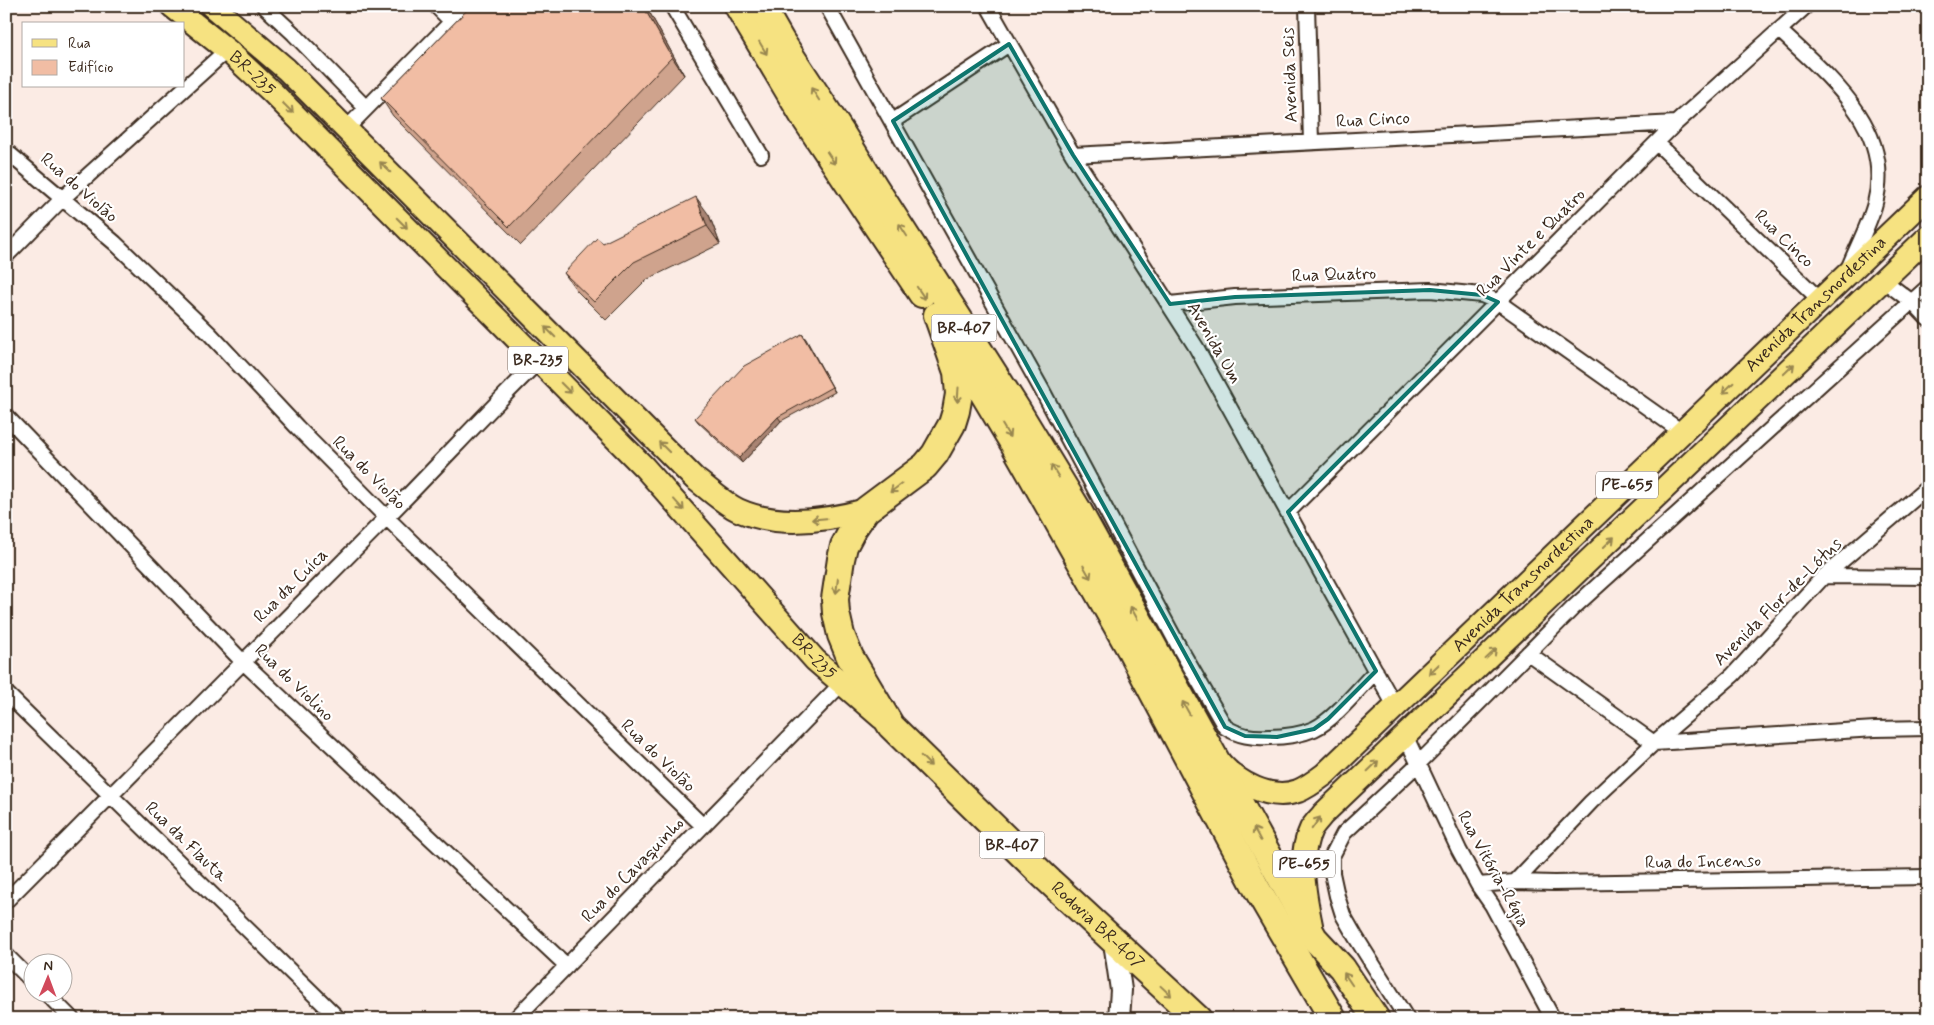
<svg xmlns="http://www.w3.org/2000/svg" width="1934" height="1025" font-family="Mynerve,sans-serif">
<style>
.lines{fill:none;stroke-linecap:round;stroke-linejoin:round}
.street-casing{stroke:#3b2a1e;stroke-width:18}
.secondary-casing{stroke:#3b2a1e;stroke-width:24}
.primary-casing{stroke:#3b2a1e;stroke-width:26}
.highway-casing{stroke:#3b2a1e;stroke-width:30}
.street{stroke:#fff;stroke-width:14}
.secondary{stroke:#fff;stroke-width:20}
.primary{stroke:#f6e281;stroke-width:22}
.highway{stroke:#f6e281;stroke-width:26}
.wall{fill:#cfa38d;stroke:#3b2a1e}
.shaded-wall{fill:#a98473;stroke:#3b2a1e}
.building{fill:#f1bda4;stroke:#3b2a1e}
.oneway{stroke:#988650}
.marked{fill:#0f766e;fill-opacity:0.2;stroke:#0f766e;stroke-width:4;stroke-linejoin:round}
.labels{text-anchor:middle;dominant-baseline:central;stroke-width:4.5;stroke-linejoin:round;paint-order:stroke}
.shield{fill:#fff;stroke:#766a62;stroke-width:1}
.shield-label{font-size:16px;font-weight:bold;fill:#3b2a1e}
.street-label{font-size:18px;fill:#3b2a1e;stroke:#fff}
</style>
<rect width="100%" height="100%" fill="#fbebe4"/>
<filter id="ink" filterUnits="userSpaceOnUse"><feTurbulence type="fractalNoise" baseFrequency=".02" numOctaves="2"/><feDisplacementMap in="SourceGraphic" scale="10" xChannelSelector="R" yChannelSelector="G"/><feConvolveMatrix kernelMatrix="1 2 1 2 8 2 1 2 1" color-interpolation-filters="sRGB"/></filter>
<g filter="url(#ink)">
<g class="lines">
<defs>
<path id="street" d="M264 6 294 34 366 108
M436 6 451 21
M672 6 761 155
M827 6 1042 390 1178 645 1225 727C1239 736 1252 738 1269 737 1283 737 1300 735 1314 729 1334 720 1360 687 1376 671
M988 6 1073 155 1196 347 1395 706
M1307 6 1311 142
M1779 30C1827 75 1895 128 1875 203 1870 223 1857 247 1849 267
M893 121 1009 44
M346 129 467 6
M1657 143 1820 300
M6 151 115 243 210 334 297 427 386 517 702 825
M1073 155 1676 123
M6 256 63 198 227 50
M1883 280 1912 302 1928 319
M1170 304 1235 297 1430 290 1482 295 1498 302 1682 432
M6 416 242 661 567 966
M1288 512 1676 123 1806 6
M1824 576 1928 577
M1528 653 1654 743 1875 729 1928 728
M6 693 339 1019
M1405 735 1459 850 1478 885 1492 905 1553 1019
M1515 882 1591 802 1654 743 1733 675 1824 576 1928 487
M1478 885 1515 882 1554 883 1928 877
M6 901C133 774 258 646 385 519 437 467 486 412 539 361
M6 955 32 981
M45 992 72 1019
M515 1019 841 684
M1407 1019 1355 936 1343 915 1337 896 1332 873V856L1344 833 1418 764 1573 608 1928 287"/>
<path id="secondary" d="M1114 942 1121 990 1119 1019"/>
<g id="primary">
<path id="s1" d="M172 6 227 50 272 92 644 467 815 660 882 718"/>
<path d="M212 6 286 69 695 479C709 489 723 503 738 510 778 528 826 521 866 510"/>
<path id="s2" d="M1220 763C1238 783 1270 801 1298 791 1308 787 1317 780 1325 774L1928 197"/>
<path d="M1311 925C1305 896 1297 858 1311 829 1314 824 1319 819 1323 814L1928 237"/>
</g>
<g id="highway">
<path d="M738 6 804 117 922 294"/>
<path d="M761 6 781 41 842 134 874 186 1016 408 1078 510 1314 938 1342 968 1376 1019"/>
<path id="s3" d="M937 315 957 372 959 394 956 411 952 424 935 454 925 466 866 510 853 529 844 546 841 559 835 599 836 613 841 635 850 657 891 726 1044 876 1198 1019"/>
<path d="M955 346 1015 446 1130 649 1257 889 1333 1019"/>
</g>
</defs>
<use href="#street" class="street-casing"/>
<use href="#secondary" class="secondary-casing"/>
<use href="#primary" class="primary-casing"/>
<use href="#highway" class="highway-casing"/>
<use href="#street" class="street"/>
<use href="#secondary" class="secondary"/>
<use href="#primary" class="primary"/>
<use href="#highway" class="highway"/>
</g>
<path class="wall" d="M471 6H646L684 75 521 245 393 116 381 98Z
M709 215 720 244 646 280 606 320 577 291 564 273 603 243Z
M802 334 835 392 781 421 742 463 698 422 695 418Z"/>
<path class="shaded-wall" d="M643 6H646L684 75 672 57Z
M696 197 709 215 720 244 707 226Z
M802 334 806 339 835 392 832 387Z
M778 417 781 421 742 463 739 458Z"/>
<path class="building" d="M471 6H643L672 57 509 227 381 98Z
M696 197 707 226 634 262 594 302 564 273 597 238 603 243Z
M802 334 832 387 778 417 739 458 695 418 744 366Z"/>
<defs><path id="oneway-shaft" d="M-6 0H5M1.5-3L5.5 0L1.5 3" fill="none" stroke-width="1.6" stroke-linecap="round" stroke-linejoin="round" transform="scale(1.25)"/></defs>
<g class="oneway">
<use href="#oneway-shaft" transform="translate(763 48) rotate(59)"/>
<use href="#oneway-shaft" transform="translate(815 94) rotate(-123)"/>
<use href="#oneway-shaft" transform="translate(288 108) rotate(45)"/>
<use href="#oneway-shaft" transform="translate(831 158) rotate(56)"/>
<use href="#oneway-shaft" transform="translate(385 167) rotate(-135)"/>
<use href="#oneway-shaft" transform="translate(402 223) rotate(45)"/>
<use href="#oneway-shaft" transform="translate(903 230) rotate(-123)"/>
<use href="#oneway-shaft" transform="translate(921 293) rotate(56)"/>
<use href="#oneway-shaft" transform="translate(550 332) rotate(-135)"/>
<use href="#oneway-shaft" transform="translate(1789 369) rotate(-44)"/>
<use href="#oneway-shaft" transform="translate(566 388) rotate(45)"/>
<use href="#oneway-shaft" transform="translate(1728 388) rotate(136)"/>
<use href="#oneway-shaft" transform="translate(958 395) rotate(94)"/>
<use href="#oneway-shaft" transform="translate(1006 431) rotate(59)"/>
<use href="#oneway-shaft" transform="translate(664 447) rotate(-135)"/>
<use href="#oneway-shaft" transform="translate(1055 471) rotate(-121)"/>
<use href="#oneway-shaft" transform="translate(896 488) rotate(143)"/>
<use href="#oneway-shaft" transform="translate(679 505) rotate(48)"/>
<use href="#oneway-shaft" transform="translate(819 519) rotate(175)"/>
<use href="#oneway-shaft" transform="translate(1609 542) rotate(-44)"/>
<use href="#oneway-shaft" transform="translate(1087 572) rotate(60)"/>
<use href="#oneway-shaft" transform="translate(837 586) rotate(97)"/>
<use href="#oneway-shaft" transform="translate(1134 613) rotate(-119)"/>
<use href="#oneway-shaft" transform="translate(1491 654) rotate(-43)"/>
<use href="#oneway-shaft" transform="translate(1434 669) rotate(136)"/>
<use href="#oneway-shaft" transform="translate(1186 708) rotate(-119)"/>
<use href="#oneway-shaft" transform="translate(926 761) rotate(45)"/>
<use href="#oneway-shaft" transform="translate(1373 766) rotate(-44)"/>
<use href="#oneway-shaft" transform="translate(1316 823) rotate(-55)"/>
<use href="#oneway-shaft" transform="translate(1257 834) rotate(-118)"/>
<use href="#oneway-shaft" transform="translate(1348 979) rotate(-124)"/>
<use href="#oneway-shaft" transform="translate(1166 991) rotate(43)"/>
</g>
</g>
<path class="marked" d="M1009 44 1073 155 1170 304 1235 297 1430 290 1482 295 1498 302 1288 512 1376 671 1328 719 1314 729 1277 737 1245 736 1225 727 893 121Z"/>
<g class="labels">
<g class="shield">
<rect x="931.5" y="314.5" width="65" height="27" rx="4"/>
<rect x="508" y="346.5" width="60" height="27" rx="4"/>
<rect x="1596" y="471.5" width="62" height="27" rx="4"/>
<rect x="979.5" y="831.5" width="65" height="27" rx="4"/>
<rect x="1273" y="850.5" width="62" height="27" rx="4"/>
</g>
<g class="shield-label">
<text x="964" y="328">BR-407</text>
<text x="538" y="360">BR-235</text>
<text x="1627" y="485">PE-655</text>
<text x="1012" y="845">BR-407</text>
<text x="1304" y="864">PE-655</text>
</g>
<g class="street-label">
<text stroke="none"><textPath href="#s1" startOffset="105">BR-235</textPath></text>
<text transform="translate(1290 75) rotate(-92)">Avenida Seis</text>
<text transform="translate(1373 120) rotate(-3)">Rua Cinco</text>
<text transform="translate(79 188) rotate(41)">Rua do Violão</text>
<text transform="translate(1784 239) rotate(44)">Rua Cinco</text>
<text transform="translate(1531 243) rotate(-45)">Rua Vinte e Quatro</text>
<text transform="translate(1334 275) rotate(-2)">Rua Quatro</text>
<text stroke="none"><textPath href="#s2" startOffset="799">Avenida Transnordestina</textPath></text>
<text transform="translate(1214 343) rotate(60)">Avenida Um</text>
<text transform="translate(369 473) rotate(45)">Rua do Violão</text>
<text stroke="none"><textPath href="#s2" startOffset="394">Avenida Transnordestina</textPath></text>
<text transform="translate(291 586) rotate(-45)">Rua da Cuíca</text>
<text transform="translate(1778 602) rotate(-45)">Avenida Flor-de-Lótus</text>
<text stroke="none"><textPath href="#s1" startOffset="915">BR-235</textPath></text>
<text transform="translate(294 683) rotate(44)">Rua do Violino</text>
<text transform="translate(658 756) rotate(44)">Rua do Violão</text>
<text transform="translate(186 842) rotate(44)">Rua da Flauta</text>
<text transform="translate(1703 862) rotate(-1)">Rua do Incenso</text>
<text transform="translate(1493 869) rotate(61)">Rua Vitória-Régia</text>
<text transform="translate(633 870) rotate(-46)">Rua do Cavaquinho</text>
<text stroke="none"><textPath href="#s3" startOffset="761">Rodovia BR-407</textPath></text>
</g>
</g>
<rect width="1934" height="1025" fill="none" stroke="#fff" stroke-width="25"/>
<rect x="12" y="12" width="1909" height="1000" fill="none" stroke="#3b2a1e" stroke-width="2" filter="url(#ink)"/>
<rect x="22" y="22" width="162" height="65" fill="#ffffff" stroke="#b1aaa5"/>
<rect x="32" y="39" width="25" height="8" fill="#f6e281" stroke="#b1aaa5"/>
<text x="68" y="48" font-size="15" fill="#3b2a1e">Rua</text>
<rect x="32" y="60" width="25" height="15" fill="#f1bda4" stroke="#b1aaa5"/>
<text x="68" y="72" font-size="15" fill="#3b2a1e">Edifício</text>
<g transform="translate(48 978) rotate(1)"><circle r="24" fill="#ffffff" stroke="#b1aaa5"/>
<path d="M0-4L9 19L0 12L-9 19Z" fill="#d1495b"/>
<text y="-8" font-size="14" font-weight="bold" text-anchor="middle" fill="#3b2a1e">N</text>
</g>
</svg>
